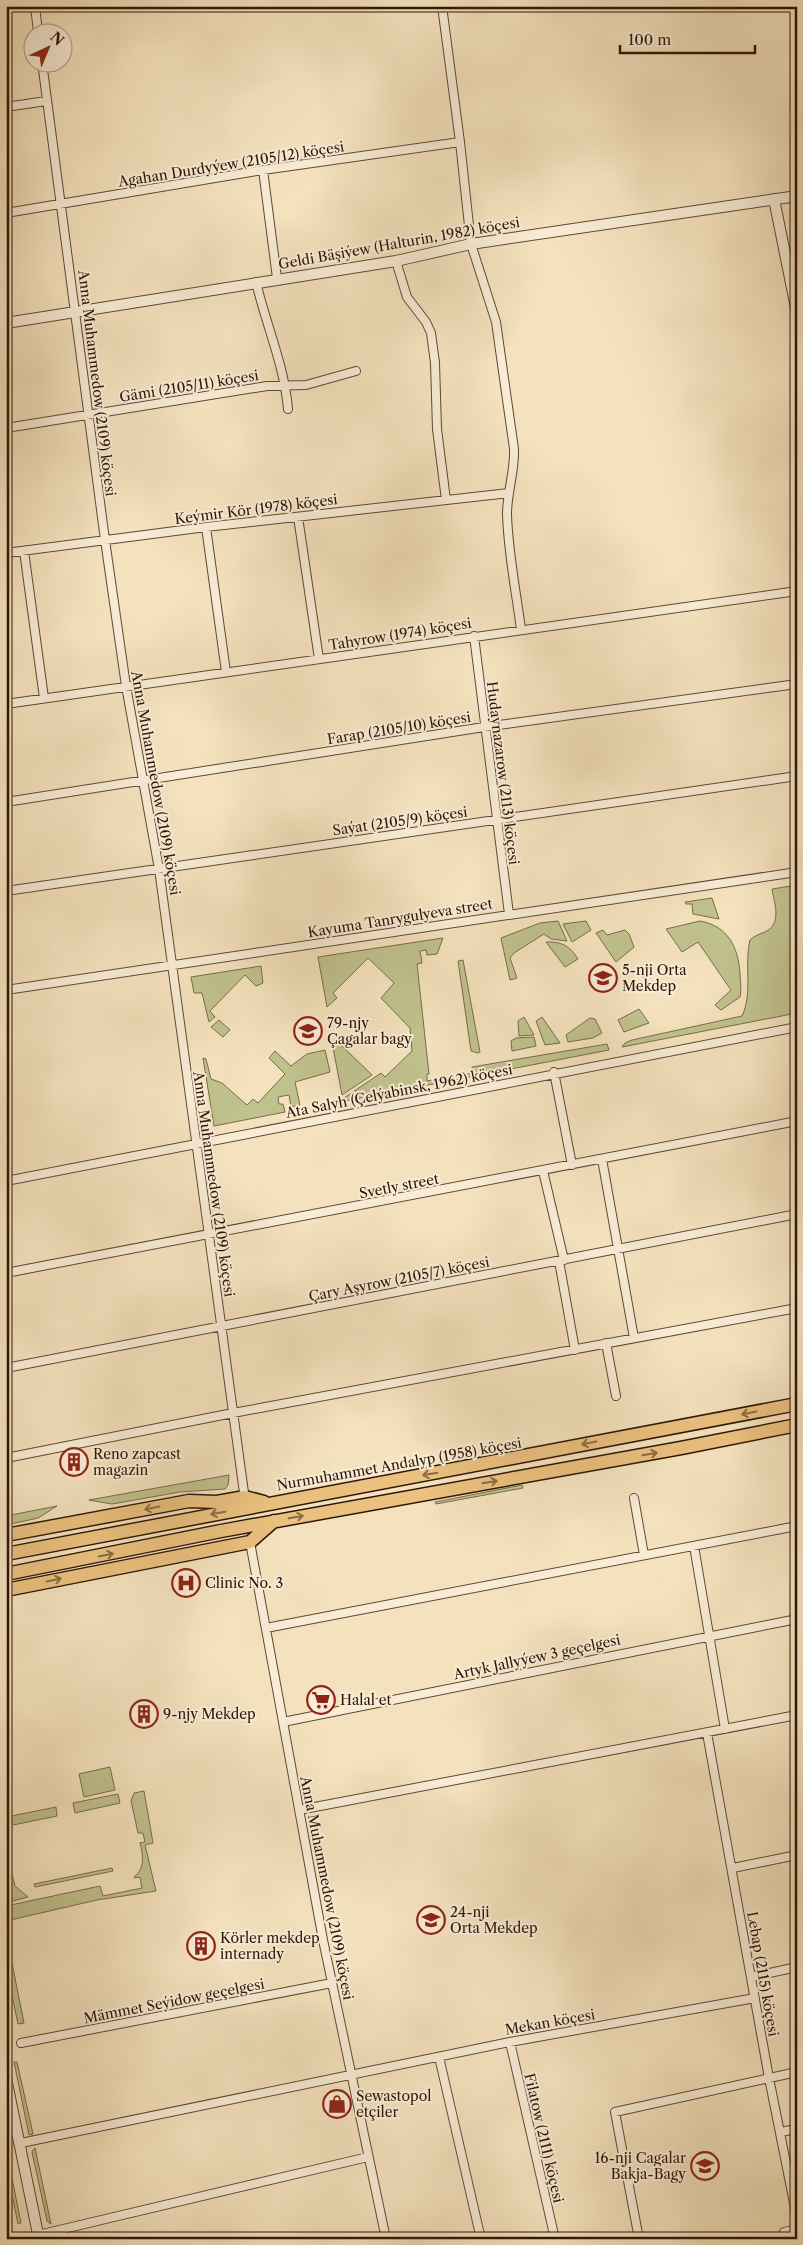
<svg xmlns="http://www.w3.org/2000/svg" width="803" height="2245" font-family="'Libre Caslon Text',serif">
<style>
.green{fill:#c0c28e;stroke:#786c4b}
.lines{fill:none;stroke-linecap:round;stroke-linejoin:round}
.minor-casing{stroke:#604836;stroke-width:10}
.tertiary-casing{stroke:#604836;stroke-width:12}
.primary-casing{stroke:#2f1508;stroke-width:15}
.minor{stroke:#f8ecd5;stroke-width:8}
.tertiary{stroke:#f8ecd5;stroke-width:10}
.primary{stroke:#eac17f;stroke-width:12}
.oneway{stroke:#8c6b44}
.labels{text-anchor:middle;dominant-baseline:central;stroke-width:4;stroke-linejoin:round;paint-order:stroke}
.street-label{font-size:14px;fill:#2f1508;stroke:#f8ecd5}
.poi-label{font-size:14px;fill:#2f1508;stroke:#f8ecd5;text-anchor:start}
</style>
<rect width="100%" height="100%" fill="#f4e2be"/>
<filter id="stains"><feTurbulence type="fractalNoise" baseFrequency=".004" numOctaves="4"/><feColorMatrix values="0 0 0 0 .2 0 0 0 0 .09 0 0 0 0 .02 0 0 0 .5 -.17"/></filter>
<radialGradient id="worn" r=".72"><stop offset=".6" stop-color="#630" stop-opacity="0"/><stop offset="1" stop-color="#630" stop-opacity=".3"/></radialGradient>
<path class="green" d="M797 885V1013L622 1047 625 1043 632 1040 742 1016C753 993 744 965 750 940 755 935 761 934 767 931 782 922 774 902 772 889Z
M712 898 719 919 693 914 692 904H686L685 902Z
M558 921 567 941 551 939 544 934 514 953 510 958 517 978 510 980 501 938 540 923Z
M586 921 591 930 572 942 563 924Z
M700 921C728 926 738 947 740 973 740 981 742 989 740 997L721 1010 715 1005 731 990 698 942 682 952 666 929Z
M603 930 607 935 625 930 629 934 634 947 616 962 596 933Z
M443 938 437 954 427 955 426 950 420 951 422 963 417 964 429 1074H427V1081L473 1073 472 1067 607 1044 609 1050 345 1101 344 1098 381 1073 385 1077 412 1051 410 1028 381 998 394 983 368 958 333 993 337 998 327 1007 318 957Z
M546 942C561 941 570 946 578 959L565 967Z
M463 960 480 1052 478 1053 471 1051 458 961Z
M261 966 263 983 256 986 245 975 210 1011 215 1017 209 1022 202 993H194L191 977Z
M639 1009 649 1023 624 1032 618 1020Z
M524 1017 534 1035 519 1036 518 1021Z
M542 1017 560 1043 545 1045 536 1021Z
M590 1018 595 1019 602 1033 593 1038 568 1042 566 1035Z
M219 1020 230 1030 223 1037 211 1027Z
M534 1037 536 1046 512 1051 511 1041 516 1038Z
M332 1042 340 1044 372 1075 342 1095Z
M325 1050 330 1072 295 1082 300 1105 291 1107 289 1095 278 1097 279 1104H283L285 1112 214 1126 203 1058 206 1059 211 1079 222 1083 247 1105 253 1099 258 1103 285 1074 269 1058 275 1051 291 1066 307 1054Z
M229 1475 228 1485 225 1489 180 1492 112 1504 89 1500Z
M522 1485 523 1488 436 1504 435 1502Z
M57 1506 38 1518 6 1525V1516Z
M110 1767 115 1790 84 1797 79 1774Z
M144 1791 153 1843 145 1845 156 1891 97 1900 6 1921V1906L100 1886 103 1896 142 1888 140 1877 134 1878 135 1876C145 1868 143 1855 140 1843L145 1842 143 1833H138L131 1801 134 1793Z
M118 1794 120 1803 75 1813 73 1803Z
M56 1807 57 1816 13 1825 11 1816Z
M6 1851 15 1886 28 1897 6 1903Z
M112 1868 113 1871 35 1887 34 1884Z
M6 1933 24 2023 18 2024 6 1967Z
M14 2062H17L33 2134 29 2135Z
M6 2148 21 2223 18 2224 6 2166Z
M35 2148 51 2224 47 2221 32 2152Z"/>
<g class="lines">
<defs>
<path id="minor" d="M35 6 38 32
M442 6 460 142 471 244 496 322 514 449C515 471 507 492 507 514 508 552 516 591 521 629
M42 62 105 540 126 686 159 869 245 1500
M6 107 46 101
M263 170 277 278
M6 213 263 170 460 142
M396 261 407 297 426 322 431 333 435 363 437 429 446 500
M256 282C266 325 284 364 288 409
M6 428 267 386 306 385 356 371
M298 517 319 659
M206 527 226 672
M24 551 44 698
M6 553 206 527 509 493
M474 636 509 914
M6 704 797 591
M6 802 484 727 797 684
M6 891 797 776
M6 990 797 872
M554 1072 572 1165
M602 1159 634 1338
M543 1171 564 1260
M6 1181 797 1027
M559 1261 575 1350
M6 1273 797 1121
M606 1343 616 1396
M6 1368 797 1214
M6 1458 233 1413 797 1308
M634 1498 644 1555
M250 1542 323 1940 386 2239
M694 1546 725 1729
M266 1628 797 1526
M283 1722 797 1619
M707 1733 769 2078 797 2218
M299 1810 797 1715
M733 1868 797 1855
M751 1977 797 1967
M510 2042 555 2239
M21 2043 332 1983
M439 2057 481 2239
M780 2132 797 2129
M21 2143 510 2042 755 1998
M38 2235 368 2157
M639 2239 615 2112 797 2072
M786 2239 784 2232 797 2229"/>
<path id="tertiary" d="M774 199 797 313
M6 323 396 261 471 244 797 196
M6 2078 39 2239"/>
<path id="primary" d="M6 1535 189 1501 217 1502 245 1497 264 1502
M6 1554 797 1404
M6 1574 221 1531 681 1448 797 1425
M6 1590 250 1542 274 1521"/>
</defs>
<use href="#minor" class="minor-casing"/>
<use href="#tertiary" class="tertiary-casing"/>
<use href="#primary" class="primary-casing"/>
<use href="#minor" class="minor"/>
<use href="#tertiary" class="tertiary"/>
<use href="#primary" class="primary"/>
</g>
<defs><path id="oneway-shaft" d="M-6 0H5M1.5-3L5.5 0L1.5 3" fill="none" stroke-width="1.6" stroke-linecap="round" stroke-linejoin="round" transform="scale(1.25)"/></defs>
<g class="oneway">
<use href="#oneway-shaft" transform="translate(749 1413) rotate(169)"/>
<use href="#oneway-shaft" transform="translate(589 1443) rotate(169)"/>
<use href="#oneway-shaft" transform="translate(650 1454) rotate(-10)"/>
<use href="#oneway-shaft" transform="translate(430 1474) rotate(170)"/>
<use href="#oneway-shaft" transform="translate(490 1482) rotate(-10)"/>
<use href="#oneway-shaft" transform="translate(152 1508) rotate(169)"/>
<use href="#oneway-shaft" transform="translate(218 1513) rotate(170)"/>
<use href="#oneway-shaft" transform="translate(296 1517) rotate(-10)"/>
<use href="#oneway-shaft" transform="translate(106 1555) rotate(-11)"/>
<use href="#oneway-shaft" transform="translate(54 1580) rotate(-11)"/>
</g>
<defs>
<symbol id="school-ring" viewBox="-11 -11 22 22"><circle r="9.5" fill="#f8ecd5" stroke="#8f2418" stroke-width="1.5"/><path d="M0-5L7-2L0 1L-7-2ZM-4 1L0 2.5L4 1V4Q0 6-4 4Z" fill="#8f2418"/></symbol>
<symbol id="building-ring" viewBox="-11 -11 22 22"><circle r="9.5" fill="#f8ecd5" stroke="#8f2418" stroke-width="1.5"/><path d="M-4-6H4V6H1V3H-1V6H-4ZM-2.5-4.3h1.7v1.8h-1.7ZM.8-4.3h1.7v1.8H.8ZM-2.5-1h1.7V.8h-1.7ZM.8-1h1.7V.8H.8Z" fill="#8f2418"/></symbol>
<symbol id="hospital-ring" viewBox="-11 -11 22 22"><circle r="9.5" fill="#f8ecd5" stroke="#8f2418" stroke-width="1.5"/><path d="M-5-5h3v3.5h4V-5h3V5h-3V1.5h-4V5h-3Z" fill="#8f2418"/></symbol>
<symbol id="supermarket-ring" viewBox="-11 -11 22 22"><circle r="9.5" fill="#f8ecd5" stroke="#8f2418" stroke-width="1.5"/><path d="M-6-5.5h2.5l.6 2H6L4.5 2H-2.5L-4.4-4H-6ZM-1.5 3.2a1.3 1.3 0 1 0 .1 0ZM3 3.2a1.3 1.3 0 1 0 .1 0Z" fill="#8f2418"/></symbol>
<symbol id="shop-ring" viewBox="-11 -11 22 22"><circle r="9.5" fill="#f8ecd5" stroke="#8f2418" stroke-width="1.5"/><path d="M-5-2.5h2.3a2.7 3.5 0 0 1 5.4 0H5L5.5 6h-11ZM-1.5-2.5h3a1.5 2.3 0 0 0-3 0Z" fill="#8f2418"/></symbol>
</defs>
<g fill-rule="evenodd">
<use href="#school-ring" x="587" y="962" width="32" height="32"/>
<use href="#school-ring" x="292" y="1015" width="32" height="32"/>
<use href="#building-ring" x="58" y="1446" width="32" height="32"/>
<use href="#hospital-ring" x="170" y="1567" width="32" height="32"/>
<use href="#supermarket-ring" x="305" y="1684" width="32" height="32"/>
<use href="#building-ring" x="128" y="1698" width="32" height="32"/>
<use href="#school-ring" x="415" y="1904" width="32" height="32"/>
<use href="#building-ring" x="185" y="1930" width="32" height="32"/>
<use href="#shop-ring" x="321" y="2088" width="32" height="32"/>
<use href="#school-ring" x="689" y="2150" width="32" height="32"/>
</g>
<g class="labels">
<g class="street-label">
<text transform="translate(231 164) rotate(-9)">Agahan Durdyýew (2105/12) köçesi</text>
<text transform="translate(399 243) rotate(-10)">Geldi Bäşiýew (Halturin, 1982) köçesi</text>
<text transform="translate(97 383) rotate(83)">Anna Muhammedow (2109) köçesi</text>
<text transform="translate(189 386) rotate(-9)">Gämi (2105/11) köçesi</text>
<text transform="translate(256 509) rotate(-7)">Keýmir Kör (1978) köçesi</text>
<text transform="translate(400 634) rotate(-9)">Tahyrow (1974) köçesi</text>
<text transform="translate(399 728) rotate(-9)">Farap (2105/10) köçesi</text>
<text transform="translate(503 773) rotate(83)">Hudaynazarow (2113) köçesi</text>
<text transform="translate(156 783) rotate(80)">Anna Muhammedow (2109) köçesi</text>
<text transform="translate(400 821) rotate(-8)">Saýat (2105/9) köçesi</text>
<text transform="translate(400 918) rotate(-9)">Kayuma Tanrygulyeva street</text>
<text transform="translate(399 1091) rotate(-11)">Ata Salyh (Çelýabinsk, 1962) köçesi</text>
<text transform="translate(214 1184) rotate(82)">Anna Muhammedow (2109) köçesi</text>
<text transform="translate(399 1186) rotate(-11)">Svetly street</text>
<text transform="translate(399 1279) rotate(-11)">Çary Aşyrow (2105/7) köçesi</text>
<text transform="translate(399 1464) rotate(-10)">Nurmuhammet Andalyp (1958) köçesi</text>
<text transform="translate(537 1657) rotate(-12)">Artyk Jallyýew 3 geçelgesi</text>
<text transform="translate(327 1888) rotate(79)">Anna Muhammedow (2109) köçesi</text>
<text transform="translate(763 1974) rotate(80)">Lebap (2115) köçesi</text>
<text transform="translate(174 2001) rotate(-11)">Mämmet Seýidow geçelgesi</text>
<text transform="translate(550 2022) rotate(-10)">Mekan köçesi</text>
<text transform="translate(544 2138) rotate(77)">Filatow (2111) köçesi</text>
</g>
<g class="poi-label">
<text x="622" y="970">5-nji Orta<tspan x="622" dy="16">Mekdep</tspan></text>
<text x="327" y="1023">79-njy<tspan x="327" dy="16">Çagalar bagy</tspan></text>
<text x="93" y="1454">Reno zapcast<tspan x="93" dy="16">magazin</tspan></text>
<text x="205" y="1583">Clinic No. 3</text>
<text x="340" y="1700">Halal et</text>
<text x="163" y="1714">9-njy Mekdep</text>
<text x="450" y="1912">24-nji<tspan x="450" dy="16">Orta Mekdep</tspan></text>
<text x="220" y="1938">Körler mekdep<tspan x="220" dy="16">internady</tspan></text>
<text x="356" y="2096">Sewastopol<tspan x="356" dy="16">etçiler</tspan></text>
<text x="686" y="2158" text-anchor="end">16-nji Cagalar<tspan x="686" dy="16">Bakja-Bagy</tspan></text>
</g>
</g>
<rect width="803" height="2245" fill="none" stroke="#f4e2be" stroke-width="25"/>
<rect x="8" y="8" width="788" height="2230" fill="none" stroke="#2f1508" stroke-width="2.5"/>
<rect x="12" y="12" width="778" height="2220" fill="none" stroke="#2f1508"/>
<g transform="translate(48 48) rotate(44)"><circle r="24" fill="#f8ecd5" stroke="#a89683"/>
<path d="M0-4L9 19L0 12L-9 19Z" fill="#8f2418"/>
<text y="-8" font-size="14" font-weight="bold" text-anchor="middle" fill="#2f1508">N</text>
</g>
<path d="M620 45v8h135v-8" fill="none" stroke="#2f1508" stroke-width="2.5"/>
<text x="628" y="45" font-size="15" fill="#2f1508" stroke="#f8ecd5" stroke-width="4" paint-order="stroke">100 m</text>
<rect width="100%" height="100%" filter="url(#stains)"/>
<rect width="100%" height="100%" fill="url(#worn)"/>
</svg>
